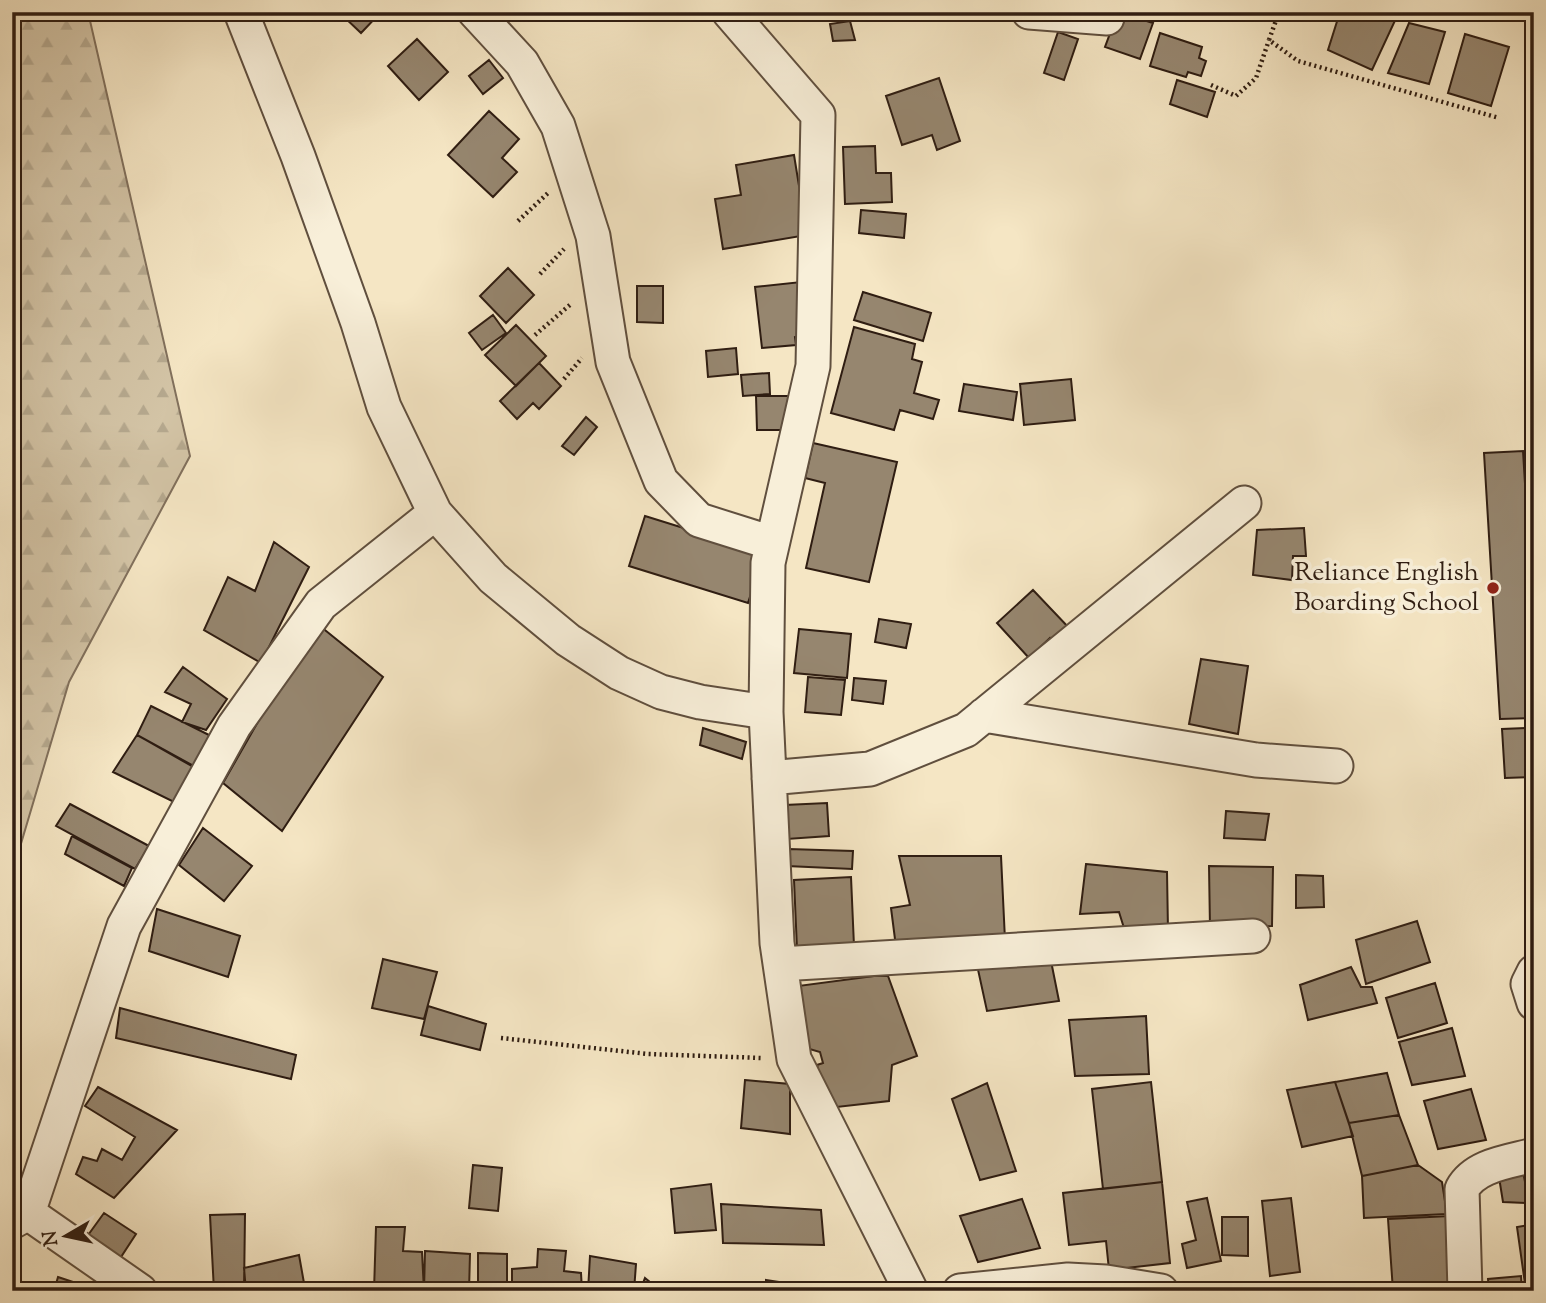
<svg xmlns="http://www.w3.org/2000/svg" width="1546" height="1303" font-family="'Sorts Mill Goudy',serif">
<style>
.forest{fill:url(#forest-firs);stroke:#81705c;stroke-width:2}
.building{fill:#96866f;stroke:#2f1d12;stroke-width:2}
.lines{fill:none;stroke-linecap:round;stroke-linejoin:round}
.minor-casing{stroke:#604f3e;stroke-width:37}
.path{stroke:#2f1d12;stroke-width:4.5;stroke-dasharray:2 3.5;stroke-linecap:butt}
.minor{stroke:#f8efd9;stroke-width:33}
.poi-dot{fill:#8f2418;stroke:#f8efd9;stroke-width:2.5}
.labels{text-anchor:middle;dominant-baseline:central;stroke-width:7;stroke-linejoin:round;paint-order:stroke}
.poi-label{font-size:26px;fill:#2f1d12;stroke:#f8efd9;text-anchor:end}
</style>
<defs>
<pattern id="forest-firs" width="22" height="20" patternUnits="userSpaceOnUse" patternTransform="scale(1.75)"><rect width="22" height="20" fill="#d3c4a6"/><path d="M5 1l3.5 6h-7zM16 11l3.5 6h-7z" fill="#b5a88e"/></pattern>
</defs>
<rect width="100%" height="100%" fill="#f5e6c4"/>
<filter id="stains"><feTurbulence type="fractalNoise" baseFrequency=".00286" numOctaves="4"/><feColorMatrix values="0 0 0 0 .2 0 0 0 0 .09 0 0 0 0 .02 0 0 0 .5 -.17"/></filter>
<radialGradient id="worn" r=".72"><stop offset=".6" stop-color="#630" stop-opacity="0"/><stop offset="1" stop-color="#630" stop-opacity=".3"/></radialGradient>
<path class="forest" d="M12 12H88L190 456 69 682 12 874Z"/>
<path class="building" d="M345 12H381L361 33 342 15Z
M1118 12 1153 23 1140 59 1105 47Z
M1340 12H1399L1372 70 1328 50Z
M850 21 855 40 833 41 830 24Z
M1409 23 1445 32 1429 84 1388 73Z
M1058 32 1078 39 1064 80 1044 73Z
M1160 33 1202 47 1199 58 1206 61 1201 76 1188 72 1186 77 1150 66Z
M1465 34 1509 47 1491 106 1448 93Z
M417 39 448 72 419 100 388 66Z
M489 60 503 78 483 94 469 76Z
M939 78 960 141 937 150 932 135 902 145 886 96Z
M1177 80 1215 92 1207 117 1170 104Z
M489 111 519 139 502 158 517 172 493 197 448 155Z
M875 146 876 173H891L892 202 845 204 843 147Z
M794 155 807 235 723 249 715 199 741 195 736 165Z
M861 210 906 214 904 238 859 233Z
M508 268 534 295 506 323 480 296Z
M801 282 807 335 795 337 796 345 762 348 755 287Z
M637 286H663V323L637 322Z
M863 292 931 313 923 341 854 320Z
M493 315 506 333 482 350 469 333Z
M516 325 546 356 516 386 485 355Z
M854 327 915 344 912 359 922 362 914 393 939 400 933 419 900 410 894 430 831 413Z
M736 348 738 374 708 377 706 351Z
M539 363 561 386 539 409 533 403 517 419 500 401Z
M769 373 770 394 743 396 741 375Z
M1071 379 1075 420 1024 425 1020 384Z
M964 384 1017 392 1013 420 959 411Z
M756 396H789L790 430H757Z
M586 417 597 427 574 455 562 446Z
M813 443 897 462 869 582 806 568 825 483 805 478Z
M1523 451 1534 630V718L1500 719 1484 453Z
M645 516 764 553 748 603 629 566Z
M1304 528 1306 556H1293L1292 580 1253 575 1257 530Z
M274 542 309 567 261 663 204 630 228 577 255 591Z
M1033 590 1071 630 1056 644 1050 638 1029 658 997 623Z
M879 619 911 624 906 648 875 642Z
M315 622 383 677 282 831 223 783Z
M799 629 851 634 847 678 794 673Z
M1201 659 1248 666 1238 734 1189 724Z
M183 667 227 699 206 730 182 722 191 704 165 692Z
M808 677 845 680 841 715 805 712Z
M854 678 886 681 883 704 852 700Z
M151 706 217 739 201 770 137 735Z
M703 728 746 742 742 759 700 745Z
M1528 728 1531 777 1505 778 1502 729Z
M137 735 197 769 174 802 113 772Z
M827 803 829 836 787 839 785 805Z
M70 804 149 846 135 869 56 826Z
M1226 811 1269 814 1265 840 1224 838Z
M203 828 252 866 224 901 179 865Z
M72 836 132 868 124 886 65 854Z
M788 849 853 851 852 869 787 866Z
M899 856H1001L1005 940 896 947 891 908 910 905Z
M1086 864 1167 872 1168 931 1124 928 1119 912 1080 914Z
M1209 866 1273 867 1272 926 1210 928Z
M1296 875 1323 876 1324 907 1296 908Z
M851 877 854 946 797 949 794 880Z
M157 909 240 936 228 977 149 951Z
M1417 921 1430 962 1366 984 1356 940Z
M383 959 437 972 424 1019 372 1008Z
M1051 961 1059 1001 987 1011 977 965Z
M1351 967 1361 987H1372L1377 1003 1308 1020 1300 985Z
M874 976H888L917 1056 892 1065 889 1101 828 1108 817 1065 823 1063 820 1052 806 1048 798 986Z
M1435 983 1447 1023 1398 1038 1386 998Z
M428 1006 486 1024 480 1050 421 1035Z
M120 1008 296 1055 291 1079 116 1038Z
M1146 1016 1149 1074 1075 1076 1069 1020Z
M1452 1028 1465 1076 1412 1085 1399 1042Z
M1387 1073 1399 1115 1349 1123 1335 1082Z
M745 1080 790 1084V1134L741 1128Z
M1151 1082 1162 1182 1103 1189 1092 1089Z
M1335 1082 1353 1136 1302 1147 1287 1090Z
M987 1083 1016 1171 980 1180 952 1099Z
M98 1087 177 1130 114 1198 76 1174 83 1157 97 1161 102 1149 122 1160 135 1137 85 1106Z
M1471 1089 1486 1140 1438 1149 1424 1101Z
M1399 1115 1418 1165 1362 1176 1349 1123Z
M473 1165 502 1168 498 1211 469 1208Z
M1418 1165 1442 1182 1447 1214 1364 1218 1362 1176Z
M1498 1171H1523L1529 1203 1503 1202Z
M1162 1182 1170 1263 1109 1270 1106 1241 1069 1245 1063 1193Z
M711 1184 716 1230 675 1233 671 1189Z
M1207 1198 1221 1261 1187 1268 1182 1244 1196 1240 1187 1202Z
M1291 1198 1300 1272 1270 1276 1262 1201Z
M1022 1199 1040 1248 978 1262 960 1216Z
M721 1204 821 1210 824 1245 723 1243Z
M104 1213 136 1234 119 1260 86 1238Z
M245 1214 244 1291H214L210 1215Z
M1450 1216 1457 1291H1393L1388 1219Z
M1222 1217H1248V1256L1222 1255Z
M1534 1224V1291H1526L1517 1227Z
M376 1227H405L403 1251 422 1252 424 1291H374Z
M538 1249 566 1251 564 1271 581 1273 582 1291H512V1269L537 1267Z
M425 1251 470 1254 469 1291H424Z
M478 1253 507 1254V1291H478Z
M299 1255 304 1283 277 1288V1291H246L244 1268Z
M590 1256 636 1264 634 1291H588Z
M1521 1276 1522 1291H1489L1488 1279Z
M58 1277 100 1291H54Z
M645 1278 661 1291H640Z
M766 1280 812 1287 811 1291H766Z"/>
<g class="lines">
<defs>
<path id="minor" d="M241 12 298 156 358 323 384 407 435 513 493 578 568 640 619 673 661 692 700 702 766 712
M475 12 522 63 558 126 593 236 613 362 661 481 699 520 772 543
M729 12 818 115 813 366 768 563 766 712 777 943 794 1059 911 1291
M1029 12 1107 18
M984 715 1256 760 1336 766
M769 778 870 769 966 730 1244 503
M780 964 1253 936
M1534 972 1528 984 1534 1003
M28 1213 140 1291
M12 1222 28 1213 124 926 234 726 321 604 435 513
M960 1291 1068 1280 1106 1282 1161 1291
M1465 1291 1462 1189C1475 1165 1508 1162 1534 1155"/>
</defs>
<use href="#minor" class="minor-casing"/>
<path class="path" d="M1279 12 1269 40 1298 61 1499 118
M1211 85 1236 96 1256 78 1269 40
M518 221 548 193
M540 274 564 249
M535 335 571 304
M564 379 582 358
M501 1038 648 1054 762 1058"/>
<use href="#minor" class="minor"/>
</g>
<circle class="poi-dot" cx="1493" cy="588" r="7"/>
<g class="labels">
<g class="poi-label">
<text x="1479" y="573">Reliance English<tspan x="1479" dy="30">Boarding School</tspan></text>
</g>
</g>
<rect width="1546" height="1303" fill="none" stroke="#f5e6c4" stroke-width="42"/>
<rect x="14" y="14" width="1518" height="1275" fill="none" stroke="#2f1d12" stroke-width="3.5"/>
<rect x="21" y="21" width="1504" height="1261" fill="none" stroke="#2f1d12" stroke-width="2"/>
<g transform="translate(66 1236) rotate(261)" stroke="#f8efd9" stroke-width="5" paint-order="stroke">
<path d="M0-5L12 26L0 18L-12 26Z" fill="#2f1d12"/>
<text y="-10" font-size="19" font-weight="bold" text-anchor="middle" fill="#2f1d12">N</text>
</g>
<rect width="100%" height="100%" filter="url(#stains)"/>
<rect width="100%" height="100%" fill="url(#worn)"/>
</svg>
